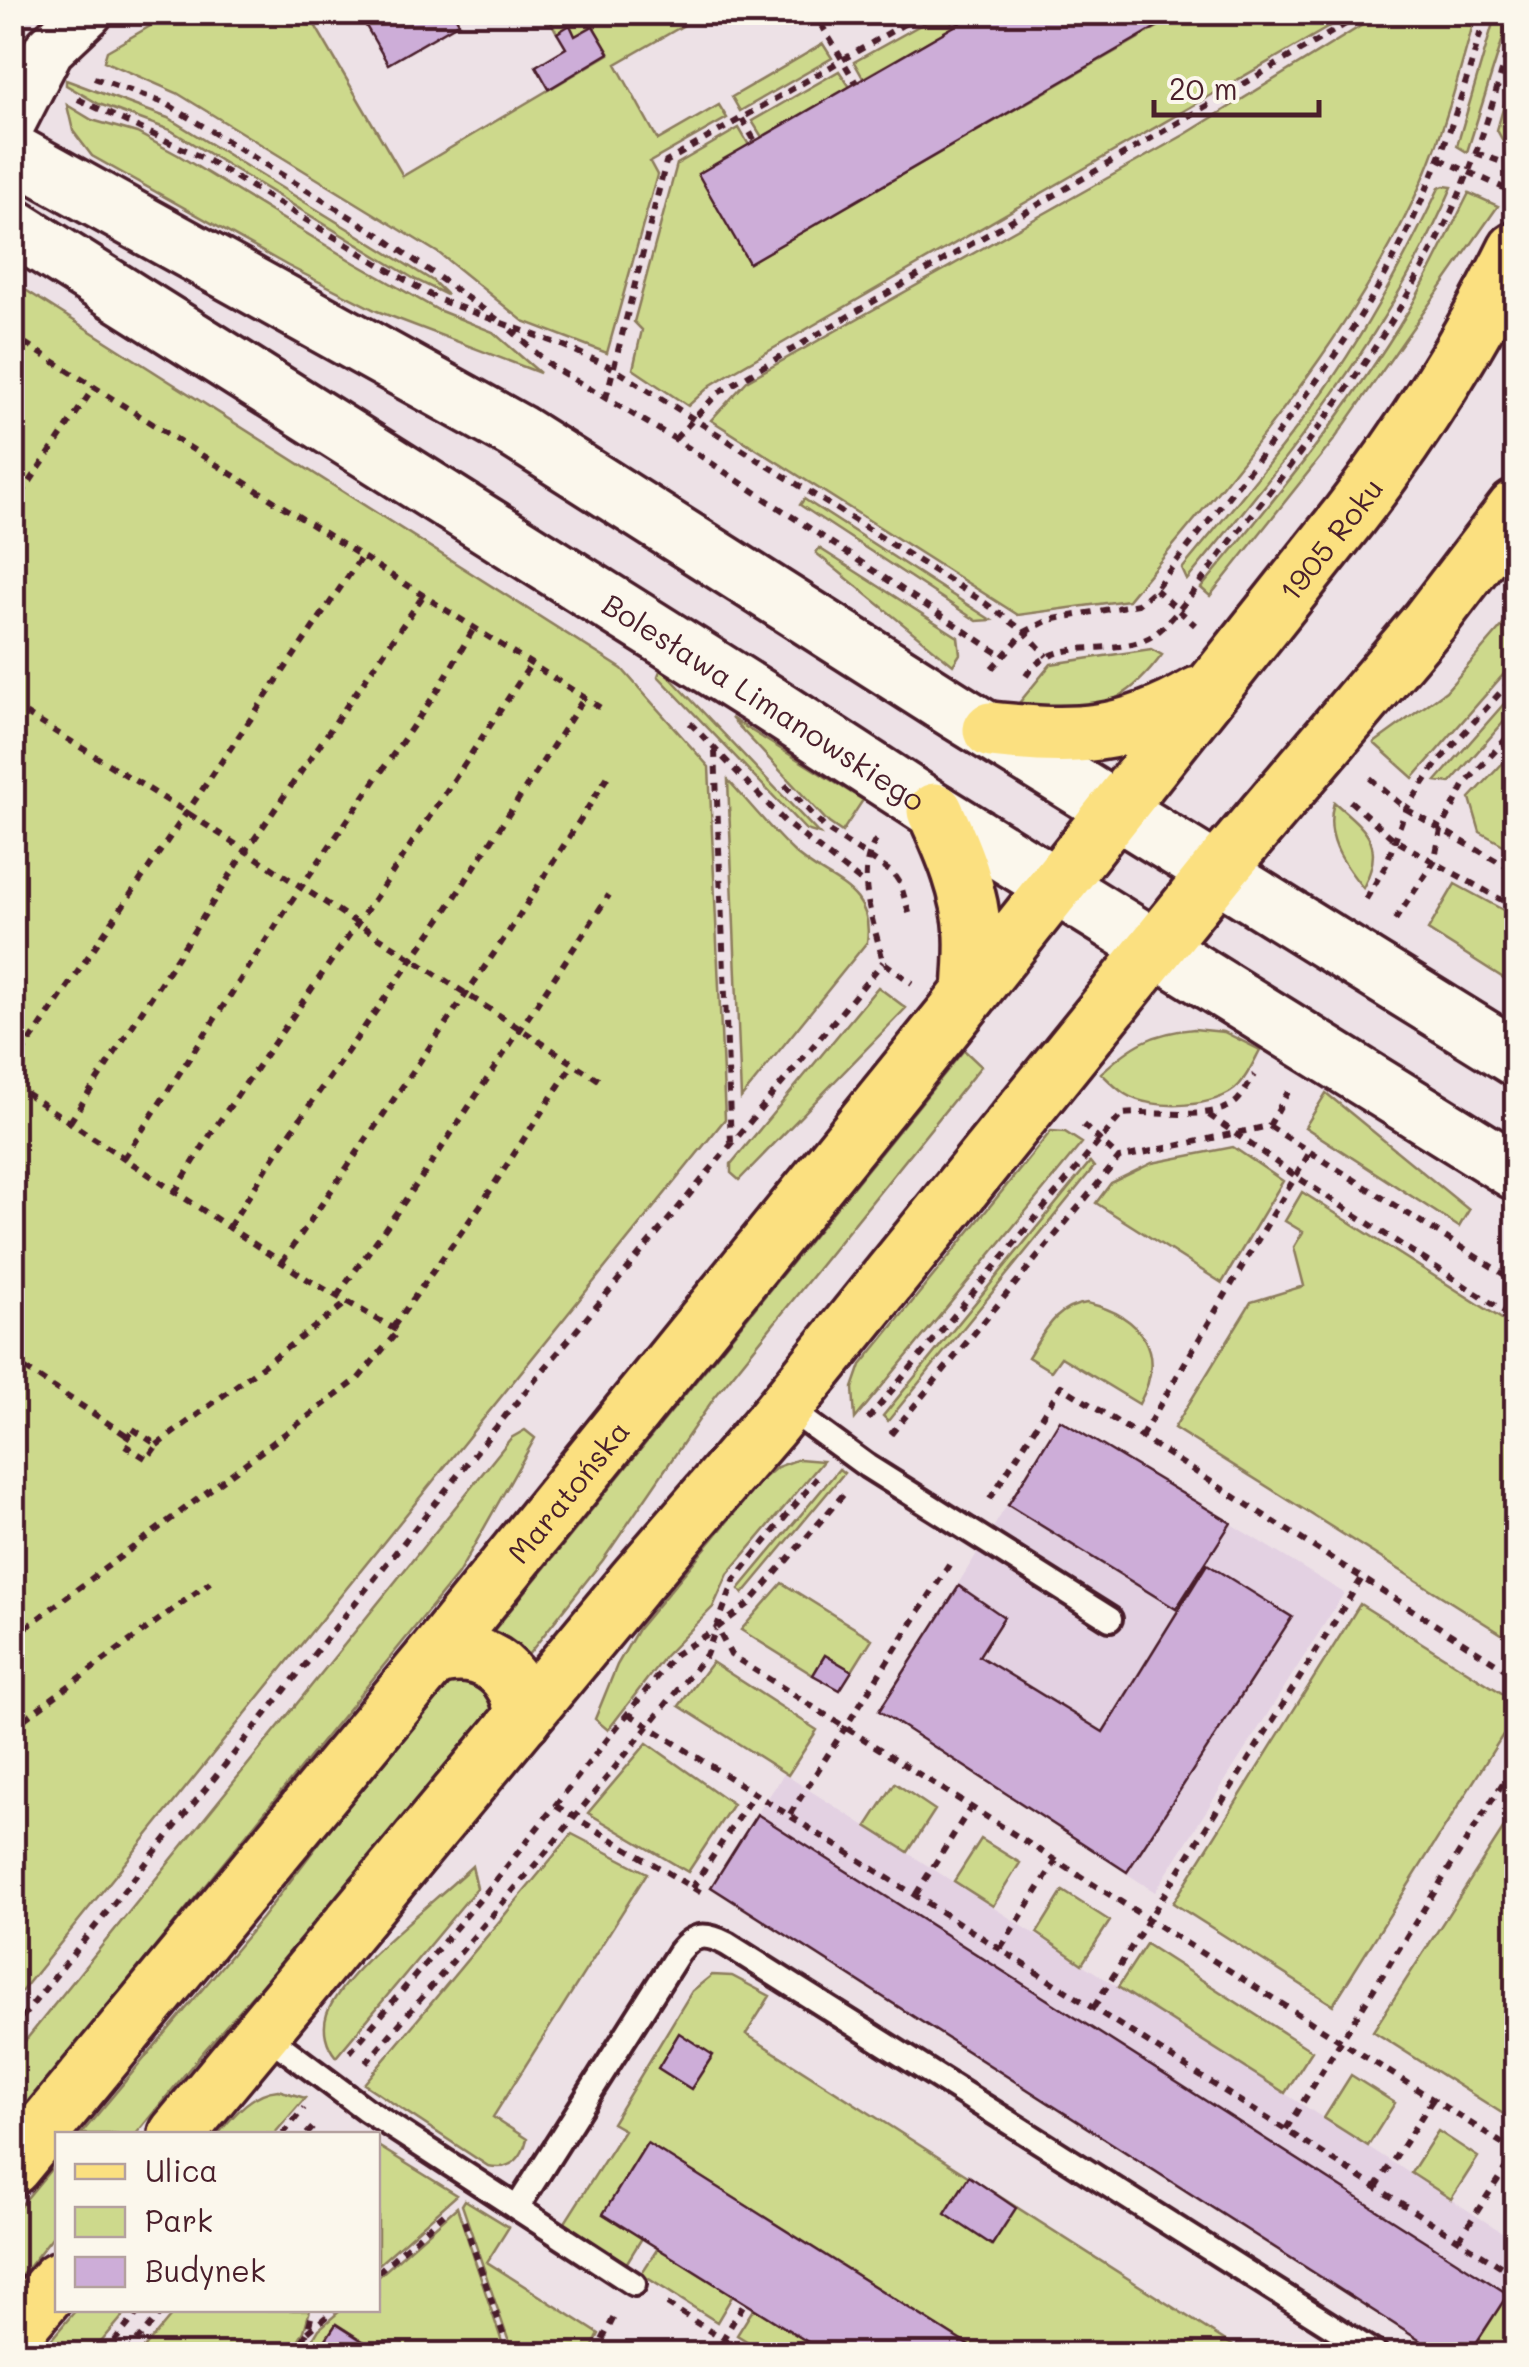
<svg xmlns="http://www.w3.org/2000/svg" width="1529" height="2367" font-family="Mali,sans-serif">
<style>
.built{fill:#e3d1e2}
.green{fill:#cdd98c;stroke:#8c7c5c;stroke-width:2.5}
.building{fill:#cdadd8;stroke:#4a1f2b;stroke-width:2.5}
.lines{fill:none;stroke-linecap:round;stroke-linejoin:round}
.service-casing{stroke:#4a1f2b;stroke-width:30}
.minor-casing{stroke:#4a1f2b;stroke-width:55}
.tertiary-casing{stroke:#4a1f2b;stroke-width:62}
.primary-casing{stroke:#4a1f2b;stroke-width:62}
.path{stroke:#4a1f2b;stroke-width:6;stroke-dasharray:8 8;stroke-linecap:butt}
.service{stroke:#fbf7ec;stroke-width:22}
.minor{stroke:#fbf7ec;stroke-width:48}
.tertiary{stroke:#fbf7ec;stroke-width:55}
.primary{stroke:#fbe080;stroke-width:55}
.labels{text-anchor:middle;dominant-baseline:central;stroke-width:9;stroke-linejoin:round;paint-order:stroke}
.street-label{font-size:30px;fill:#4a1f2b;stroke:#fbf7ec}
</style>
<rect width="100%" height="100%" fill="#ede1e6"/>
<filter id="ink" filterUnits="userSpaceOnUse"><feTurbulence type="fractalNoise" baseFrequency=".01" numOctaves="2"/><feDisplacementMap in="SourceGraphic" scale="20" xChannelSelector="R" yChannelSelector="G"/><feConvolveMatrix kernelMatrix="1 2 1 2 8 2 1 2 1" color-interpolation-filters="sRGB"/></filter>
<g filter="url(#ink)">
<path class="built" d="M1060 1420 1344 1593 1155 1892 879 1711Z
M784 1774 1516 2241V2280L1508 2294 757 1814Z"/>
<path class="green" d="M173 13H308L403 176 609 54 593 26 575 36 570 26 557 33 546 13H705L616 64 658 140 719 105 727 118 650 162 657 175 607 353 523 321 440 254 177 93 104 61 107 51Z
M942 13H946L954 27 863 78 854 62Z
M1182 13H1353L736 370 711 385 688 406 633 369 642 330 634 322 677 164 739 128 749 145V263Z
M1382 13H1476C1461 68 1446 126 1423 179 1354 337 1237 468 1128 600L1018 615 711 420 748 380 1184 135Z
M1496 13H1511L1467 152 1457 146Z
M823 44 832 58 740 111 732 97Z
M1516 62V154L1508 150 1497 130Z
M839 71 850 87 762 137 752 121Z
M66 80 168 118 433 281 447 295 416 280 170 130 99 104 66 85Z
M67 105 92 120 137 133 178 155 355 263 438 310 493 332 540 373 377 311 288 266 92 156 73 131Z
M1444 186 1452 187C1389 334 1288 458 1187 580L1182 569C1231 510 1281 451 1326 388 1370 325 1406 257 1439 188Z
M1469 193 1498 206 1334 440 1210 596 1201 588C1275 499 1349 410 1409 310 1431 272 1449 232 1469 193Z
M13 282 622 669 709 767 725 1119 13 2002Z
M804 499 991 620 977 621 800 505Z
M819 548 958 637 960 654 953 665 816 553Z
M1516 610V660L1413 778 1374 743 1446 691Z
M1151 649 1162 655C1133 694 1108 710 1059 709 1044 709 1032 709 1019 703L1051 664Z
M661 668 819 834 806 830 658 676Z
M1516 690V708L1450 783 1436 781Z
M731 718 863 800 842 832 829 823Z
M1516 749V852L1480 832 1470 798Z
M728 780C750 804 770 829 793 851 824 882 875 885 867 942L741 1098Z
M1334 802C1367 831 1386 843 1363 888 1342 862 1324 837 1334 802Z
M1455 884 1516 917V986L1428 930Z
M878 987 906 1008 739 1180 731 1173V1164Z
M1194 1029 1224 1032 1260 1050C1254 1061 1248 1075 1239 1085 1218 1109 1151 1111 1125 1094 1116 1088 1108 1080 1101 1073 1132 1045 1151 1033 1194 1029Z
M964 1050 981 1066 714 1398 603 1560 524 1660 492 1633Z
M1326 1093 1469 1210 1459 1227 1305 1127Z
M1051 1131 1065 1132 1082 1143 855 1419 853 1388 861 1365Z
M1233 1147 1283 1181 1222 1283 1096 1203 1111 1183 1152 1163Z
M1090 1162 1094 1167 888 1421 883 1416Z
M1302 1192 1516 1328V1643L1174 1428 1251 1302 1304 1286 1294 1247 1303 1232 1285 1221Z
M1087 1303C1142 1316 1167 1352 1139 1404L1061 1357 1051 1371 1028 1357C1045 1331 1055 1307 1087 1303Z
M525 1430 535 1438 458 1574 13 2122V2056L511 1438Z
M799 1459 823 1461 728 1574 713 1607 664 1657 608 1730 595 1719 617 1665 638 1629 762 1480 777 1467Z
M839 1469 844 1473 743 1594 739 1589Z
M782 1583 872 1639 852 1671 825 1655 813 1675 741 1630Z
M1360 1604 1516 1702V1714L1333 2005 1173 1903Z
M712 1662 817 1730 788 1775 679 1706Z
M464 1672 492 1697 491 1709 320 1919 203 2052 136 2134H81L262 1918 359 1791 455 1674Z
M647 1743 733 1804 688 1872 588 1813Z
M895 1783 935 1810 908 1852 867 1826Z
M1516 1809V2122L1373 2031Z
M572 1834 647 1873 493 2117 527 2139C522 2159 511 2171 488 2166L364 2084Z
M981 1839 1020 1863 993 1906 954 1881Z
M472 1866 477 1888 336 2057C326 2045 322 2029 327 2014 342 1971 436 1901 472 1866Z
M1063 1891 1110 1921 1082 1964 1037 1933Z
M1146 1944 1312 2051 1285 2093 1118 1987Z
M712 1975 732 1976 770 1996 746 2034 1246 2354H982L648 2144 642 2238 626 2264 564 2224 624 2130 612 2123 692 1991Z
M1351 2075 1395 2103 1368 2146 1324 2118Z
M278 2090 305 2098 274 2134H218C234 2115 252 2092 278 2090Z
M1438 2131 1478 2157 1451 2199 1411 2173Z
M378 2146 457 2195 378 2265Z
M57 2162V2231L13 2286V2215Z
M465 2200 509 2227 487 2262 599 2334 589 2354H513L462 2205Z
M457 2207 506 2354H383L336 2324 316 2354H304L319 2329 341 2310H378V2277Z
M658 2248 733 2295 717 2322 641 2274Z
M1508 2294 1516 2299V2354H1469Z
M754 2308 827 2354H768L737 2335Z
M76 2310H128L91 2354H39Z
M176 2310H310L304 2331 291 2354H139Z"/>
<path class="building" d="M358 12H453L459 23 388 64Z
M979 12H1182L749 263 698 174Z
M570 25 575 36 593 26 609 53 549 89 536 66 566 48 557 33Z
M1060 1420 1231 1523 1176 1609 1008 1505Z
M1207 1564 1292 1617 1127 1872 879 1711 959 1586 1004 1617 979 1656 1103 1732Z
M825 1655 852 1671 840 1690 813 1675Z
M757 1814 1508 2294 1469 2354H1441L711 1887Z
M679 2033 713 2055 691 2089 658 2068Z
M647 2143 982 2354H827L603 2214Z
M969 2176 1016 2208 992 2245 945 2214Z
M336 2324 383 2354H316Z"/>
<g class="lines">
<defs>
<path id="service" d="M785 1406 867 1466 1110 1619
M262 2032 365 2109 634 2284
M518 2206 679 1952C694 1933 706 1933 727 1944L1376 2354"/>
<path id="minor" d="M12 121 49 49 88 12"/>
<g id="tertiary">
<path d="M12 152 517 432 959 713 1516 1058"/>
<path id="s1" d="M12 226 767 702 935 811 1516 1172"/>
</g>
<g id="primary">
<path d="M991 730C1074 739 1125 738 1198 695"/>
<path d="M935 811C953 850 971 892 973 935 974 954 972 973 971 992"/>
<path d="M432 1659C478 1643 519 1668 523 1718"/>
<path d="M177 2134 636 1581 771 1424 1218 871 1429 622 1516 508"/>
<path id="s2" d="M12 2167 432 1659 953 1015 1349 516C1414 432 1469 345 1516 250"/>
<path d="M12 2334 58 2280"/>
</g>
</defs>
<use href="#service" class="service-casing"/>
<use href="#minor" class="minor-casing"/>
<use href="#tertiary" class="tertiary-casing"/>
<use href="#primary" class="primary-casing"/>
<path class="path" d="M904 12 909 22
M953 12 960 23
M140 20 154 12
M821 24 856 83
M94 78 167 104 378 234 501 322
M78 99 207 160 437 299 564 346 613 368 985 603 1025 632 1047 656
M742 119 755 141
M1476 153 1516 167
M1440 159 1515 193
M511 330 551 366 675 439 1001 655
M12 335 604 710
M606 398 666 162 925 12
M675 439 718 393 1366 12
M12 508 95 386
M1155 589 1195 625
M992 668 1025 632 1049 620 1138 604 1155 589C1233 489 1317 392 1381 282 1429 197 1461 106 1486 12
M1026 676C1054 633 1114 659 1152 636 1174 623 1216 560 1234 537 1314 437 1394 333 1449 217 1479 154 1500 84 1516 16
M12 705 186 812 602 1082
M690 723 786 823 864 884
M715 751 731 1143
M1370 778 1406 809 1516 872
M785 785 826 829 894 874 900 883 910 916
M1350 801 1395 840 1516 908
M876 840C853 875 875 924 883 962L912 983
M1366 899 1386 865 1406 809 1438 762 1516 675
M1395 920 1434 862 1441 830 1465 784 1516 728
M12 1068 362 556
M12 1084 307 1279 398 1331 358 1379 12 1638
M1209 1115 1297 1177 1516 1319
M70 1122 246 851 423 596
M1083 1125 1119 1158
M1269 1126 1288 1092
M124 1158 301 887 438 690 474 628
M175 1192 212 1132 382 888 531 664
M229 1227 281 1146 444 914 584 698
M282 1262 508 933 610 773
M337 1296 429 1167 609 895
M393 1327 480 1206 573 1064
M12 1360 129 1437
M868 1419 1122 1114C1154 1110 1214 1122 1237 1101 1244 1094 1249 1083 1255 1075
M133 1429 157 1445 147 1459 123 1444Z
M891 1434 1119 1158 1269 1126 1516 1282
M1141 1437 1310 1152
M157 1445 348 1302
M843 1495 750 1603 717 1628 731 1655 1516 2152
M990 1499 1061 1386 1516 1676
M629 1714 1516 2276
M12 1728 210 1582
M556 1806 705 1895
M790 1814 949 1565
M692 1888 755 1792
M916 1894 971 1807
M1001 1948 1056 1861
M1094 2007 1362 1578
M12 2030 506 1415 883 962
M350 2052 493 1884 674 1655 716 1629
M366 2063 552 1845 706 1655 735 1579 817 1478
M1286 2129 1516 1762
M283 2134 304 2108
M307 2134 317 2123
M1376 2187 1433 2099
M464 2221 510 2354
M1459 2239 1516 2152
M378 2272 448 2210
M667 2304 746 2354
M308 2332 334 2310
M104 2354 140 2310
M126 2354 163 2310
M295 2354 307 2333 313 2310
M595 2354 614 2317
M714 2354 745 2302"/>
<use href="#service" class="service"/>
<use href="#minor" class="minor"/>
<use href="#tertiary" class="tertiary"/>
<use href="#primary" class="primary"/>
</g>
</g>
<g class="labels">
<g class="street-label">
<text stroke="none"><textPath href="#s2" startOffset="2095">1905 Roku</textPath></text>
<text stroke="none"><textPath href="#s1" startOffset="890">Bolesława Limanowskiego</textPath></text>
<text stroke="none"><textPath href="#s2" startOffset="875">Maratońska</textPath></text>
</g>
</g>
<rect width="1529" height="2367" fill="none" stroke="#fbf7ec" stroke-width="50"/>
<rect x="25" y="25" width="1479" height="2317" fill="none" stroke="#4a1f2b" stroke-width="4" filter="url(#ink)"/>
<rect x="55" y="2132" width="325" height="180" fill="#fbf7ec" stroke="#b4a19f" stroke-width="2.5"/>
<rect x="75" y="2164" width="50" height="15" fill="#fbe080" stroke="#b4a19f" stroke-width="2.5"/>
<text x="145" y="2182" font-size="30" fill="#4a1f2b">Ulica</text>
<rect x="75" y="2207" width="50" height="30" fill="#cdd98c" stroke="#b4a19f" stroke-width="2.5"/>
<text x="145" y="2232" font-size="30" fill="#4a1f2b">Park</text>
<rect x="75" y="2257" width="50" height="30" fill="#cdadd8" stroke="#b4a19f" stroke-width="2.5"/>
<text x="145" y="2282" font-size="30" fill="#4a1f2b">Budynek</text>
<path d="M1154 100v15h165v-15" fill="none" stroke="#4a1f2b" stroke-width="5"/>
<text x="1169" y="100" font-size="30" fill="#4a1f2b" stroke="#fbf7ec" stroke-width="8" paint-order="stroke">20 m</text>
</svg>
